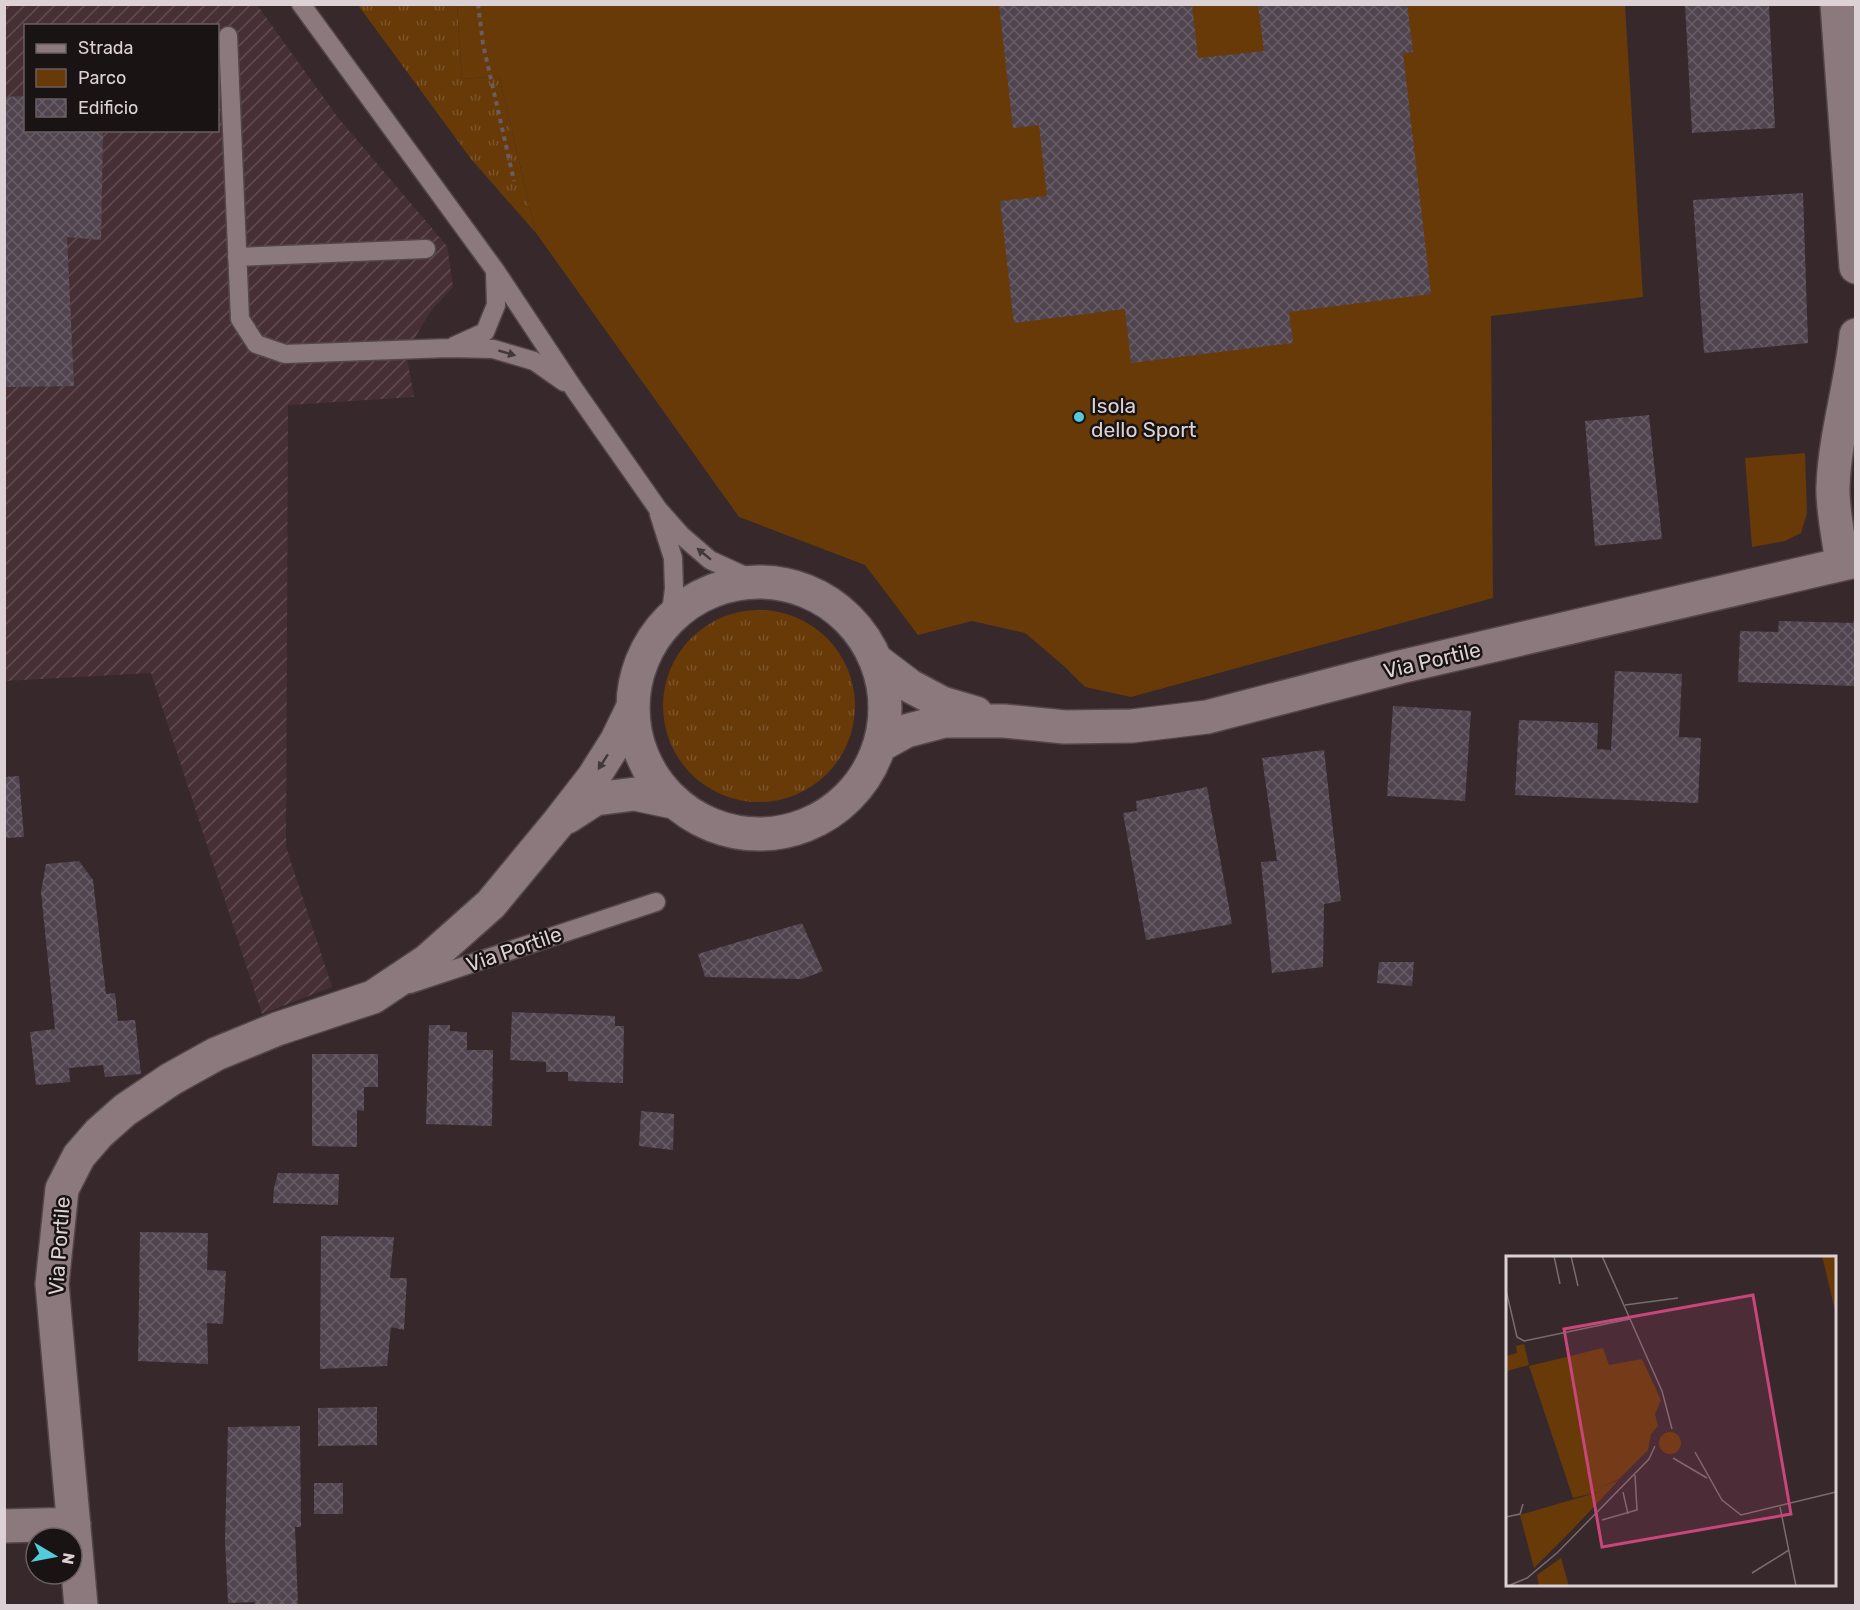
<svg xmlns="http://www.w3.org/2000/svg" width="1860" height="1610" font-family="Rubik,sans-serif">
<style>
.industrial{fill:url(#industrial-furrows);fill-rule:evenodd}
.grass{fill:url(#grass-tufts)}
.park{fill:#673a08}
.building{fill:url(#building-cross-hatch)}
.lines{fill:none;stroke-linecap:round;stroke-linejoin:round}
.service-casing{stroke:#53464a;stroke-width:21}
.minor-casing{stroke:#53464a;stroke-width:36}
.tertiary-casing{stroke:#53464a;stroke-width:36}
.path{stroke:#6a5c60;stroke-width:4;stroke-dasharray:4.5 4.5;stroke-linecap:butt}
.service{stroke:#8c797e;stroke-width:18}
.minor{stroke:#8c797e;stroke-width:33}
.tertiary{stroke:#8c797e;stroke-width:33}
.oneway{fill:#423739}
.poi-dot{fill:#54cadd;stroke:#1a1314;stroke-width:2}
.labels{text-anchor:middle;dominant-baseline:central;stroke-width:5;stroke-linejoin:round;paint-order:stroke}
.poi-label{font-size:21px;fill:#dcd1d4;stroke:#1a1314;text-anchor:start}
.street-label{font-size:21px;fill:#dcd1d4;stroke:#1a1314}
.inset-road{fill:none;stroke:#796c6f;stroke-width:1.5}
.view{fill:#c84679;fill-opacity:0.15;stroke:#c84679;stroke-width:3}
.inset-edge{fill:none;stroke:#dcd1d4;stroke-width:3}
</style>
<defs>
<pattern id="industrial-furrows" width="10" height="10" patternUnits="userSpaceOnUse" patternTransform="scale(1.5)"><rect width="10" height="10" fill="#463036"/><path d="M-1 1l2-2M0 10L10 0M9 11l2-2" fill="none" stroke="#604d52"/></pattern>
<pattern id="grass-tufts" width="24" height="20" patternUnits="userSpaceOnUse" patternTransform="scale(1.5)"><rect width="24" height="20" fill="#673a08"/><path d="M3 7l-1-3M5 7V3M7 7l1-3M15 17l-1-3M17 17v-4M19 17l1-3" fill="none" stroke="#7c552b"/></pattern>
<pattern id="building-cross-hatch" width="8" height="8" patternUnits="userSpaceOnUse" patternTransform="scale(1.5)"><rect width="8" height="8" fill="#50444f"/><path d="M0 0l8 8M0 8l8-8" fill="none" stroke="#695e67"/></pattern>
</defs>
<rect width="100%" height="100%" fill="#37282c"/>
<path class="industrial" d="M5 5H257L339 119 447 246 453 287 430 312 406 353 414 397 288 405 286 847 332 987 262 1014 151 673 5 681ZM26 26H218V130H26Z"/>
<path class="grass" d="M358 5H457L462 79 499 76 536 233 471 159Z
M663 706a96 96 0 1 1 192 0a96 96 0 1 1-192 0Z"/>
<path class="park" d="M457 5H1625L1643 297 1491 316 1493 598 1131 697 1085 687 1065 667 1025 633 972 621 918 635 865 565 739 517 536 233 499 76 462 79Z
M1805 453 1807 513 1801 533 1785 541 1752 547 1745 458Z"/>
<path class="building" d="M999 4H1192L1198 58 1264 51 1258 4H1407L1413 52 1403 53 1431 294 1289 312 1293 343 1131 363 1125 309 1014 323 1000 201 1047 196 1039 125 1013 128Z
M1685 5H1769L1775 128 1692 133Z
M26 96V130H103L101 240 67 237 74 386 4 387V97Z
M1803 193 1808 343 1704 353 1693 200Z
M1649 415 1662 539 1595 546 1585 421Z
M1854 619H1856V686L1738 682 1740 631 1778 632 1779 621 1853 623Z
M1615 671 1682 674 1679 737 1701 738 1698 803 1515 795 1519 720 1598 723 1597 749 1611 750Z
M1393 706 1471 711 1465 801 1387 796Z
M1324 750 1341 901 1324 904 1323 967 1272 973 1261 862 1277 861 1262 758Z
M19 776 24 837 4 838V777Z
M1207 787 1232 924 1146 940 1123 813 1137 811 1136 801Z
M79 861 93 880 106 994 115 993 118 1021 135 1020 141 1074 105 1077 103 1065 69 1068 70 1082 36 1085 30 1032 55 1029 41 892 46 864Z
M802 923 823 971 802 979 705 977 698 954Z
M1379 962H1414L1412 986 1377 983Z
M512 1012 615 1016V1026H624L623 1083 568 1081V1072H546V1062L510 1060Z
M429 1025H450V1031L467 1032V1050H493L492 1126 426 1124Z
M312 1054H378V1087H364V1111L357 1110V1147L312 1146Z
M641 1111 674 1114 673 1150 639 1146Z
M278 1173 339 1174 338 1205 273 1203 274 1188Z
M140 1232 208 1233 207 1270 226 1271 223 1324 207 1323 208 1364 138 1361Z
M321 1236 394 1237 390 1278H407L404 1330 391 1327 387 1366 320 1369Z
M377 1407V1445L318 1446V1408Z
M300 1426 301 1527H295L298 1606H255V1602L228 1603 225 1540 228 1427Z
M314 1483H343V1514H314Z"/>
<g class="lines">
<defs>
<path id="service" d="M301 4 495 270 574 389 658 509 681 535 710 560 756 581
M228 36 240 319 256 344 285 354 449 348 493 349 534 361 564 382
M237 257 426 249
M454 346 485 332 496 305 495 270
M659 514 673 558 674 589 670 620
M410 984 656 902"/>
<path id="minor" d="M1837 4 1856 267
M1842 563C1839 540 1832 508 1833 486 1835 435 1851 386 1856 335"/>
<path id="tertiary" d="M633 708a126 126 0 1 1 252 0a126 126 0 1 1-252 0Z
M877 661 910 686 942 703 976 713
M879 746 906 731 944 721H1004L1065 727 1132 726 1207 717 1400 667 1856 561
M567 817 595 799 635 794 673 802
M4 1526 74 1524
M81 1606 52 1284 62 1189 79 1156 99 1133 125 1110 171 1079 216 1054 277 1029 373 997 427 961 491 904 558 823 593 778 617 740 631 711"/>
</defs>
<use href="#service" class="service-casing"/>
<use href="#minor" class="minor-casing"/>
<use href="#tertiary" class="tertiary-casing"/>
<path class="path" d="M478 4 483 44 514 181"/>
<use href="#service" class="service"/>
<use href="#minor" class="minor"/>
<use href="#tertiary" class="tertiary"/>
</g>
<defs><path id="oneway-solid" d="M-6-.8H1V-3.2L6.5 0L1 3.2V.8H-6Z" transform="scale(1.5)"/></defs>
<g class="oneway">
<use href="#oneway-solid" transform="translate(507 353) rotate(16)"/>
<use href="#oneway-solid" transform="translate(704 554) rotate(-141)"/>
<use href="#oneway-solid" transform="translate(603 762) rotate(123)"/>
</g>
<circle class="poi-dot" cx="1079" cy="417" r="6"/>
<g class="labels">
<g class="poi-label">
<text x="1091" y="405">Isola<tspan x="1091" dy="24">dello Sport</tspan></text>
</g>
<g class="street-label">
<text transform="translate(1432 660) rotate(-13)">Via Portile</text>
<text transform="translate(514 949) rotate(-19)">Via Portile</text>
<text transform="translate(59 1246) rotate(-86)">Via Portile</text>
</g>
</g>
<g transform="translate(1506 1256)">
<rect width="330" height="330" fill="#37282c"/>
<path d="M316 0H330V59L319 12ZM153 187a11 11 0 1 1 22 0a11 11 0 1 1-22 0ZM113 224 67 273 28 312 14 259 96 235 95 231ZM55 302 63 330H33L31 319Z" fill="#673a08"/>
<path d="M18 88 23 109 1 115 0 100 11 97 10 90ZM97 92 103 109 136 103 155 144 149 158 152 170 145 178 142 194 113 223 95 231 96 235 67 242 23 110Z" fill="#673a08"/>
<path class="inset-road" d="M48 0 54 28M65 0 72 30M96 0 156 135 166 173M0 34 11 81 18 85 124 63M119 49 172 42M189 196 216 244 235 259 330 236M167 202 201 222M117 236 122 258M274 251 290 330M0 261 14 258 17 248M96 264 131 254 129 219M246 317 283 294M2 330 21 322 52 296 143 203 149 190"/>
<path class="view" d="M247 39 285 258 96 291 58 73Z"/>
<rect width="330" height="330" class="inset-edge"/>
</g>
<rect width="1860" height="1610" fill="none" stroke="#dcd1d4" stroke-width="12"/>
<rect x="24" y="24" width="195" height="108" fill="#1a1314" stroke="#685f61" stroke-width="1.5"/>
<rect x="36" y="44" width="30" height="9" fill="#8c797e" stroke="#685f61" stroke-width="1.5"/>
<text x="78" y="54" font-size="18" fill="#dcd1d4">Strada</text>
<rect x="36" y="69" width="30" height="18" fill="#673a08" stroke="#685f61" stroke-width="1.5"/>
<text x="78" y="84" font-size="18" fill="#dcd1d4">Parco</text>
<rect x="36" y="99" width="30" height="18" fill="url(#building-cross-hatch)" stroke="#685f61" stroke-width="1.5"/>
<text x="78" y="114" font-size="18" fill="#dcd1d4">Edificio</text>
<g transform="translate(54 1556) rotate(100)"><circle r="28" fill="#1a1314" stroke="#685f61" stroke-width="1.5"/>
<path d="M0-4.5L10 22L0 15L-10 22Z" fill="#54cadd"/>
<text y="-9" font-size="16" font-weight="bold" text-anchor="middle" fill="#dcd1d4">N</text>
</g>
</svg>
